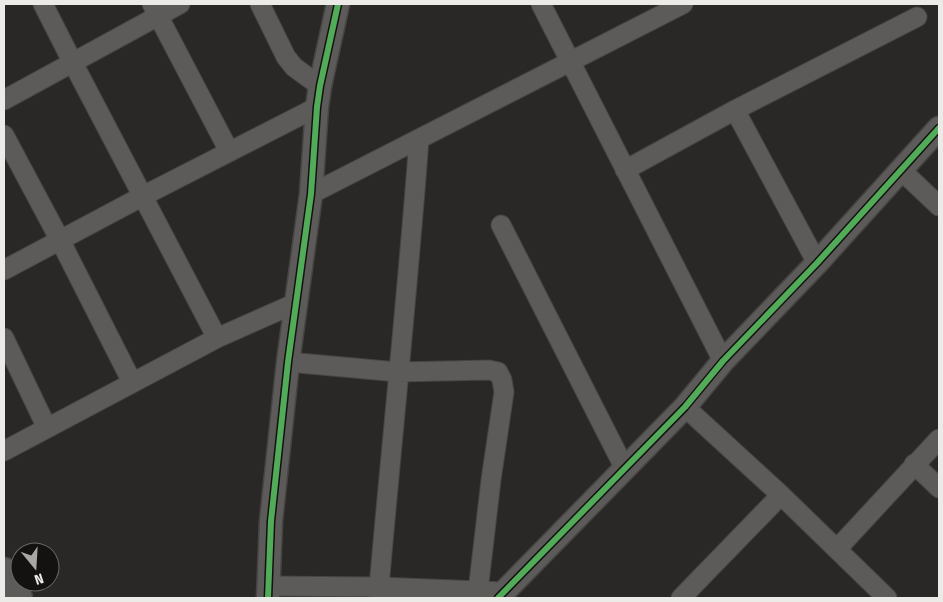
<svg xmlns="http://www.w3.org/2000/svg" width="943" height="602" font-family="'Fira Sans Condensed',sans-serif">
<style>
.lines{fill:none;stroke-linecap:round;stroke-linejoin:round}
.minor-casing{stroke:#474543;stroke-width:21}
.tertiary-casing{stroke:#474543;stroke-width:25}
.secondary-casing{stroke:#474543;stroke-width:29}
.minor{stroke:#5c5b59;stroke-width:19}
.tertiary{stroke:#5c5b59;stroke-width:22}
.secondary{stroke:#5c5b59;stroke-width:26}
.cycleway-casing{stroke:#141210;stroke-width:9}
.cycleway{stroke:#51ab58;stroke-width:6}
</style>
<rect width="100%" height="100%" fill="#2a2826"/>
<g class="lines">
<defs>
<path id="minor" d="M43 4 73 63 217 338
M152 4 229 151
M260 4 286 57 294 67 320 86
M541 4 723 361
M4 100 180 4
M735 110 817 263
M4 135 60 240 132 382
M419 139C408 289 392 438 379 587L504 592
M625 170 735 110 917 17
M902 171 939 206
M311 194 683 4
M501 225 625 469
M4 270 143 196 317 107
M4 338 47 428
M288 362 398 372 489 370 498 372 502 380 504 392 491 480 478 591
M685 407 781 495
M4 451 217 338 296 303
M914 464 939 488
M837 549 939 439
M268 586 379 587V598
M681 598 781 495 887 598"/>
<path id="tertiary" d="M268 598 271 521 288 362 311 194 317 107 320 86 338 4
M498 598 685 407 723 361 817 263 939 128"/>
<path id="secondary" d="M4 571 19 598"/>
</defs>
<use href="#minor" class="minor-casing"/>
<use href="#tertiary" class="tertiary-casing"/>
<use href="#secondary" class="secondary-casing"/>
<use href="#minor" class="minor"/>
<use href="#tertiary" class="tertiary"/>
<use href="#secondary" class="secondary"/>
<defs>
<path id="cycleway" d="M268 598 271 521 288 362 311 194 317 107 320 86 338 4
M498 598 685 407 723 361 817 263 939 128"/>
</defs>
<use href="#cycleway" class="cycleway-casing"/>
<use href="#cycleway" class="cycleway"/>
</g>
<rect width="943" height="602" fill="none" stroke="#edebe8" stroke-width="10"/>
<g transform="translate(35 567) rotate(162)"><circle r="24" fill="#141210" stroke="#6b6966"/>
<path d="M0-4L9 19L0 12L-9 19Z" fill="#a9a7a4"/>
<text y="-8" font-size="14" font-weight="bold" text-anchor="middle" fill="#edebe8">N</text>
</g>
</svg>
